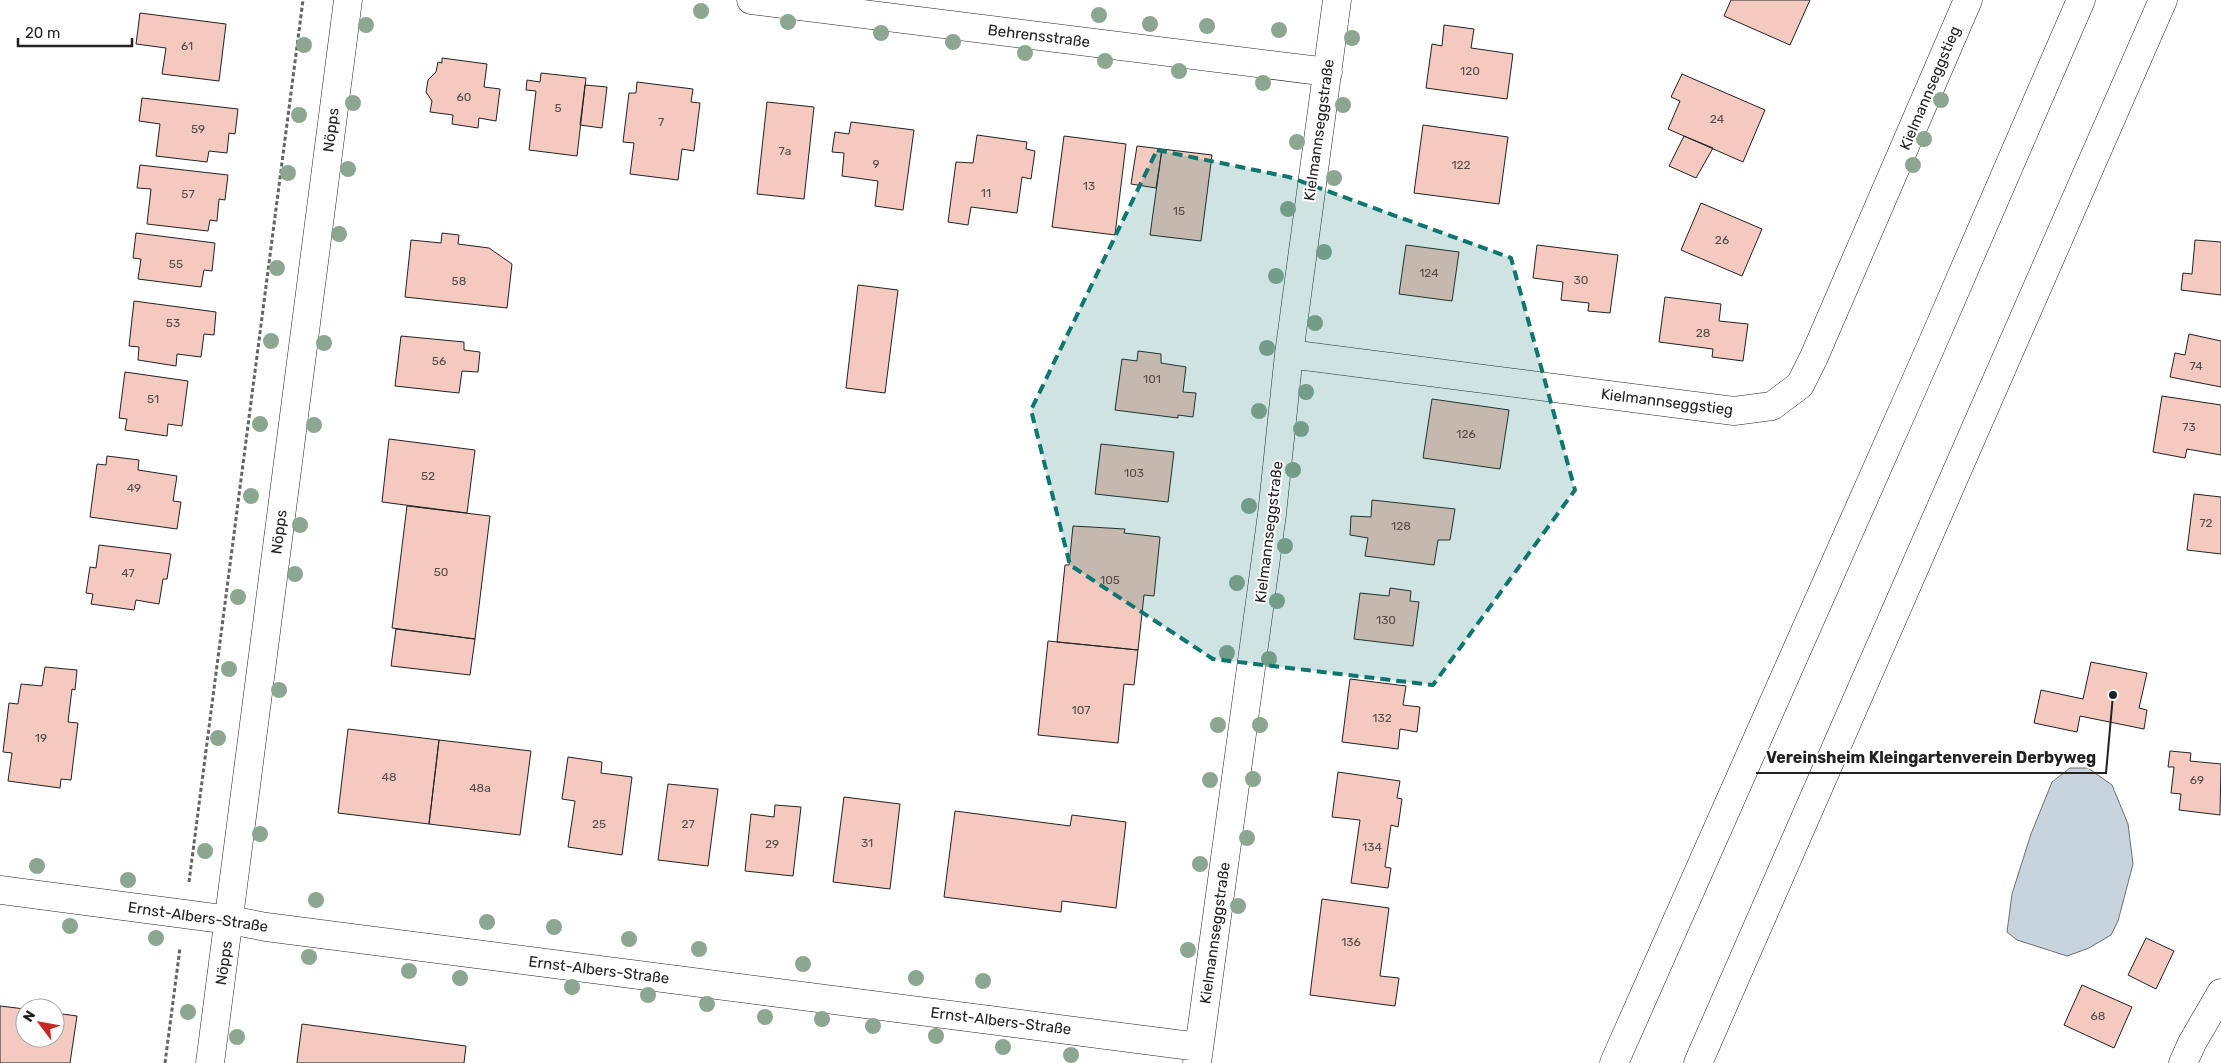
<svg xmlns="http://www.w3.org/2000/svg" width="2221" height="1063" font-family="Rubik,sans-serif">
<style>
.water{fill:#c7d3dd;stroke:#6f6f6f}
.building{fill:#f3c9c0;stroke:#222}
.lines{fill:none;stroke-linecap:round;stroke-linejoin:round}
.minor-casing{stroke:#222;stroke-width:29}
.motorway-casing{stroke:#222;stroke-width:29}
.path{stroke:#646464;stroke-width:3;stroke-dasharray:4 2.5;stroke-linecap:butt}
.minor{stroke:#fff;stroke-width:28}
.motorway{stroke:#fff;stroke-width:28}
.tree{fill:#8da692}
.marked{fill:#0f766e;fill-opacity:0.2;stroke:#0f766e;stroke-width:4;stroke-dasharray:10 6;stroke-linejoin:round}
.labels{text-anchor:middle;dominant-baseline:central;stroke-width:4;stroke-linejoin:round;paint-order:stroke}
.number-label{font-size:12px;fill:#564c4a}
.street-label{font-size:15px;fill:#222;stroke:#fff}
.leader{fill:none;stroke:#222;stroke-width:2}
.callout-dot{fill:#222;stroke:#fff;stroke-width:2}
.callout-label{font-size:16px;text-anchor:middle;font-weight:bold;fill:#222;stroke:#fff;stroke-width:4;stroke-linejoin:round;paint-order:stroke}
</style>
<rect width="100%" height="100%" fill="#fff"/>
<path class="water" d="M2070 768H2088L2112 785 2128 824 2133 864 2118 921 2111 935 2089 948 2067 956 2017 940 2007 932 2012 894 2031 834 2052 782Z"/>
<path class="building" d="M1731 0H1810L1790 45 1724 16Z
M140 13 226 24 219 81 162 74 166 48 136 44Z
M1444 25 1474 29 1471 48 1513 54 1507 99 1426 88 1432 44 1442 46Z
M442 58 487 64 484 87 500 89 496 121 479 118 478 128 452 124 453 115 430 112 432 101 426 92 428 80 436 72 438 62 442 63Z
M541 73 586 78 577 156 529 150 536 91 526 90 527 80 540 82Z
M1682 74 1765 110 1743 162 1668 129 1680 101 1671 97Z
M637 82 693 89 691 102 700 103 694 151 682 149 678 180 630 174 634 143 623 142 629 93H636Z
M585 85 607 87 602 128 580 125Z
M142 98 238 109 235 134 229 133 227 153 209 151 207 162 156 156 160 124 139 121Z
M767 102 814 107 804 199 757 194Z
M851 122 914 130 903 210 875 206 878 181 842 176 844 153 832 152 835 132 849 134Z
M1423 125 1508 137 1499 204 1414 193Z
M977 135 1027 142 1026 149 1035 151 1031 179 1022 177 1017 213 971 207 968 225 948 222 956 162 973 163Z
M1064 136 1126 144 1115 235 1052 227Z
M1684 136 1713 148 1696 178 1669 166Z
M1137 146 1162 149 1156 188 1131 184Z
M1162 149 1212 155 1201 241 1150 235Z
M140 165 228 175 225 200 219 199 217 221 210 220 208 231 147 224 151 189 137 188Z
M1701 203 1762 229 1742 276 1681 250Z
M136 233 215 243 212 271 204 270 201 287 138 279 141 259 133 258Z
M442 233 459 235 458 244 489 248 512 264 507 308 405 297 411 240 441 243Z
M2195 240 2221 242V295L2181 290 2183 273 2192 274Z
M1406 245 1459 252 1452 301 1399 294Z
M1537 245 1618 255 1610 313 1588 311 1589 303 1561 300 1563 282 1533 278Z
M858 285 898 290 885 393 846 388Z
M1665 297 1721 304 1719 321 1748 324 1743 361 1712 357 1713 349 1659 342Z
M134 301 216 312 214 335 204 334 201 357 177 354 176 366 138 360 139 347 129 346Z
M2189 334 2221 341V387L2170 377 2175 353 2185 355Z
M401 336 464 342V350L480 352 478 372 462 371 459 393 395 386Z
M1138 351 1161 354V363L1186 367 1183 392 1196 393 1193 417 1178 415V418L1115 410 1122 359 1137 361Z
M125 372 188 381 182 426 168 424 167 436 125 430 127 419 119 418Z
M2162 396 2221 405V455L2187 449 2185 458 2153 452Z
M1432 399 1509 410 1500 469 1423 458Z
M389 439 475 450 467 513 382 502Z
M1101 444 1174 452 1168 502 1095 494Z
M107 456 139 460 138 470 177 476 173 501 181 502 177 529 90 517 97 464 106 465Z
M2194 494 2221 497V554L2187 550Z
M1372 500 1455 509 1450 540H1438L1434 565 1365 556 1368 538 1350 535 1351 516 1371 517Z
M407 506 490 516 475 639 392 628Z
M1073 526 1125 529 1124 533 1160 537 1154 596 1144 595 1138 650 1057 642 1065 565H1069Z
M99 545 171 554 167 579H163L159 604 136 600 134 610 91 604 93 594 86 593 90 567 96 568Z
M1390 588 1411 591 1410 601 1419 602 1413 646 1354 639 1360 593 1389 596Z
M396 629 475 639 470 675 391 666Z
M1048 641 1138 650 1134 685 1124 684 1118 743 1038 735Z
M2091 662 2147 673 2139 708 2147 710 2144 729 2080 716 2077 732 2034 723 2041 690 2083 699Z
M45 667 77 670 75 690 72 689 68 722 78 723 71 780 61 779 60 788 8 781 12 753 3 752 9 703 18 704 21 684 42 686Z
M1350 679 1406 686 1403 705 1420 707 1417 732 1400 729 1398 749 1342 742Z
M348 729 439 740 429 824 338 813Z
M439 740 531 751 520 835 429 824Z
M2170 751 2191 753 2190 761 2221 764 2220 815 2179 810 2181 794 2171 793 2174 767H2168Z
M568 757 602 762 601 773 632 777 622 855 568 847 575 801 562 799Z
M1338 772 1400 781 1397 798 1402 799 1398 827 1391 825 1385 867 1391 868 1388 888 1351 883 1360 820 1332 817Z
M668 784 718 789 708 866 658 860Z
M844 797 900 804 890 889 833 882Z
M775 805 801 807 793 876 745 871 751 814 774 817Z
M955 811 1070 826 1072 815 1126 822 1116 908 1062 901 1061 912 944 897Z
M1322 899 1389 908 1380 976 1399 978 1395 1006 1310 995Z
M2146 938 2174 951 2156 989 2128 975Z
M2082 985 2132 1007 2114 1048 2064 1025Z
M0 1006 25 1009V1038H55V1013L77 1016 70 1063H0Z
M302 1024 466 1046 464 1063H297Z"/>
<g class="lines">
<defs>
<path id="minor" d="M751 0 1328 72
M1289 354 1734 411 1772 406 1800 385 1814 357 1968 0
M0 890 230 920 266 927 1199 1047
M210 1063 348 0
M1197 1063 1272 514 1289 354 1337 0
M2183 1063 2192 1043 2221 993"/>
<path id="motorway" d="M1614 1063 1929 351 2081 0
M1698 1063 2163 0"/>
</defs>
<use href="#minor" class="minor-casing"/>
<use href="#motorway" class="motorway-casing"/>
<path class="path" d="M189 882 303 0
M165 1063 180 948"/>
<use href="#minor" class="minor"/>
<use href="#motorway" class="motorway"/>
</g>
<g class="tree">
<circle cx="701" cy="11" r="8"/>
<circle cx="1099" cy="15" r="8"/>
<circle cx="788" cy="22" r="8"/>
<circle cx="1150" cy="24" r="8"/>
<circle cx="366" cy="25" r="8"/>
<circle cx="1207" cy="26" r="8"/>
<circle cx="1279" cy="30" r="8"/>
<circle cx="881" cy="33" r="8"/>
<circle cx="1352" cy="38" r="8"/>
<circle cx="953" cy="42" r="8"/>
<circle cx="304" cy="45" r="8"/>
<circle cx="1025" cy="53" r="8"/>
<circle cx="1105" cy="61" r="8"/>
<circle cx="1179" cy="71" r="8"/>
<circle cx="1263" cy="83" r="8"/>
<circle cx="1941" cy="100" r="8"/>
<circle cx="353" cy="103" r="8"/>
<circle cx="1343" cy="105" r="8"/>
<circle cx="299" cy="115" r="8"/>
<circle cx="1924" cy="139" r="8"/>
<circle cx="1297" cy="142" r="8"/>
<circle cx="1913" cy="165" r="8"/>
<circle cx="348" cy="169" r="8"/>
<circle cx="288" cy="173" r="8"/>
<circle cx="1334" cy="178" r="8"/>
<circle cx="1288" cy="209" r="8"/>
<circle cx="339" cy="234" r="8"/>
<circle cx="1324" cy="252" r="8"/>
<circle cx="277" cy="268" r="8"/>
<circle cx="1276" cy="276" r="8"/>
<circle cx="1315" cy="323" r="8"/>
<circle cx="271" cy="341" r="8"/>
<circle cx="324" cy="343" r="8"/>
<circle cx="1267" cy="348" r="8"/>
<circle cx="1306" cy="392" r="8"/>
<circle cx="1259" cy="411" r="8"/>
<circle cx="260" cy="424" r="8"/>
<circle cx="314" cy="425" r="8"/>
<circle cx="1301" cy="429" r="8"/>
<circle cx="1293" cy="470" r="8"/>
<circle cx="251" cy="496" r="8"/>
<circle cx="1249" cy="506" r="8"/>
<circle cx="300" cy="525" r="8"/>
<circle cx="1285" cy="546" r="8"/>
<circle cx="295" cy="574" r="8"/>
<circle cx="1237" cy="583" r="8"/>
<circle cx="238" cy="597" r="8"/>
<circle cx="1277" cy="601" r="8"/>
<circle cx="1227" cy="653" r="8"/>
<circle cx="1269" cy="659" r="8"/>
<circle cx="229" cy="669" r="8"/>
<circle cx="279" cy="690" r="8"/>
<circle cx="1218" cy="725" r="8"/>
<circle cx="1260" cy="725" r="8"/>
<circle cx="218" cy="738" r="8"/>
<circle cx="1253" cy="779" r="8"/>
<circle cx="1210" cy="780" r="8"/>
<circle cx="260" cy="834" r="8"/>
<circle cx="1247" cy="838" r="8"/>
<circle cx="205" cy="851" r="8"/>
<circle cx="1200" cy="864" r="8"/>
<circle cx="37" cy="866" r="8"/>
<circle cx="128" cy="880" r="8"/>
<circle cx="316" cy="900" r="8"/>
<circle cx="1238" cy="906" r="8"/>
<circle cx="487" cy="922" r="8"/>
<circle cx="70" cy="926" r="8"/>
<circle cx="554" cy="927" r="8"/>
<circle cx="156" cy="938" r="8"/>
<circle cx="629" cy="939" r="8"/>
<circle cx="699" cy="949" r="8"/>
<circle cx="1188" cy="950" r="8"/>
<circle cx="309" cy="957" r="8"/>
<circle cx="803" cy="964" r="8"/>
<circle cx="409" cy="971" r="8"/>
<circle cx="460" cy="978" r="8"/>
<circle cx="916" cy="978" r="8"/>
<circle cx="983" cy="981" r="8"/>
<circle cx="572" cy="987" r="8"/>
<circle cx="648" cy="995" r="8"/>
<circle cx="707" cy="1004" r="8"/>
<circle cx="188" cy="1012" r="8"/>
<circle cx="765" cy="1017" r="8"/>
<circle cx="822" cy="1019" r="8"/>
<circle cx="873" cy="1026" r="8"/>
<circle cx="936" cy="1036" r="8"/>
<circle cx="237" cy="1037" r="8"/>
<circle cx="1003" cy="1047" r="8"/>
<circle cx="1071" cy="1055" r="8"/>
</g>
<path class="marked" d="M1157 150 1289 177 1511 258 1575 490 1433 685 1213 659 1070 565 1031 410Z"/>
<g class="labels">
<g class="number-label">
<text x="187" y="46">61</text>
<text x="1470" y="71">120</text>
<text x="464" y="97">60</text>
<text x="558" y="108">5</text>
<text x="1717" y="119">24</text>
<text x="661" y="122">7</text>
<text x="198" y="129">59</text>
<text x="785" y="151">7a</text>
<text x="876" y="164">9</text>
<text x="1461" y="165">122</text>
<text x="1089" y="186">13</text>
<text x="986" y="193">11</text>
<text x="188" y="194">57</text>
<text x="1179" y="211">15</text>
<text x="1722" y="240">26</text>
<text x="176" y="264">55</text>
<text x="1429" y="273">124</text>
<text x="1581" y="280">30</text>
<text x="459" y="281">58</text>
<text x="173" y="323">53</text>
<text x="1703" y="333">28</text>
<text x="439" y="361">56</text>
<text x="2196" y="366">74</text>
<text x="1152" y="379">101</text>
<text x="153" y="399">51</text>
<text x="2189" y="427">73</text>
<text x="1466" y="434">126</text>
<text x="1134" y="473">103</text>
<text x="428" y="476">52</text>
<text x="134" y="488">49</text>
<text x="2206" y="523">72</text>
<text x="1401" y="526">128</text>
<text x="441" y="572">50</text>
<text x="128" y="573">47</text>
<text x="1110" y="580">105</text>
<text x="1386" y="620">130</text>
<text x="1081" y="710">107</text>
<text x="1382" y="718">132</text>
<text x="41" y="738">19</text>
<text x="389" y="777">48</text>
<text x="2197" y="780">69</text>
<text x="480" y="788">48a</text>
<text x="599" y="824">25</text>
<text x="688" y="824">27</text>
<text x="867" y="843">31</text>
<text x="772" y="844">29</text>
<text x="1372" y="847">134</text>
<text x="1351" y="942">136</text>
<text x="2098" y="1016">68</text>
</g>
<g class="street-label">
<text transform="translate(1039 36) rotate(7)">Behrensstraße</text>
<text transform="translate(1930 88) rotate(-67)">Kielmannseggstieg</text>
<text transform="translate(331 130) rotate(-83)">Nöpps</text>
<text transform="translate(1319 130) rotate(-82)">Kielmannseggstraße</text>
<text transform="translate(1667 402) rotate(7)">Kielmannseggstieg</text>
<text transform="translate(279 532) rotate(-83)">Nöpps</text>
<text transform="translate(1269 532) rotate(-83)">Kielmannseggstraße</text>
<text transform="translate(198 917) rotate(8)">Ernst-Albers-Straße</text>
<text transform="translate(1215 933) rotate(-82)">Kielmannseggstraße</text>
<text transform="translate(224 963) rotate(-82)">Nöpps</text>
<text transform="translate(599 970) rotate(7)">Ernst-Albers-Straße</text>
<text transform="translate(1001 1021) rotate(7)">Ernst-Albers-Straße</text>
</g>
</g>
<path class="leader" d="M2113 695L2106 773H1756"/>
<circle class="callout-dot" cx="2113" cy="695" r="5"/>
<g class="callout-label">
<text x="1931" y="763">Vereinsheim Kleingartenverein Derbyweg</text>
</g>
<g transform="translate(40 1023) rotate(302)"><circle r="24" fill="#ffffff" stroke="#a7a7a7"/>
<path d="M0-4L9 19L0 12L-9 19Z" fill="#c62828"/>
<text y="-8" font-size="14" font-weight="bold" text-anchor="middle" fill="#222222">N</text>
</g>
<path d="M18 38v8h114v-8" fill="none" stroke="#222222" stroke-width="2.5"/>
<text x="25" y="38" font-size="15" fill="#222222" stroke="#ffffff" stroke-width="4" paint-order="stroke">20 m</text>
</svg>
